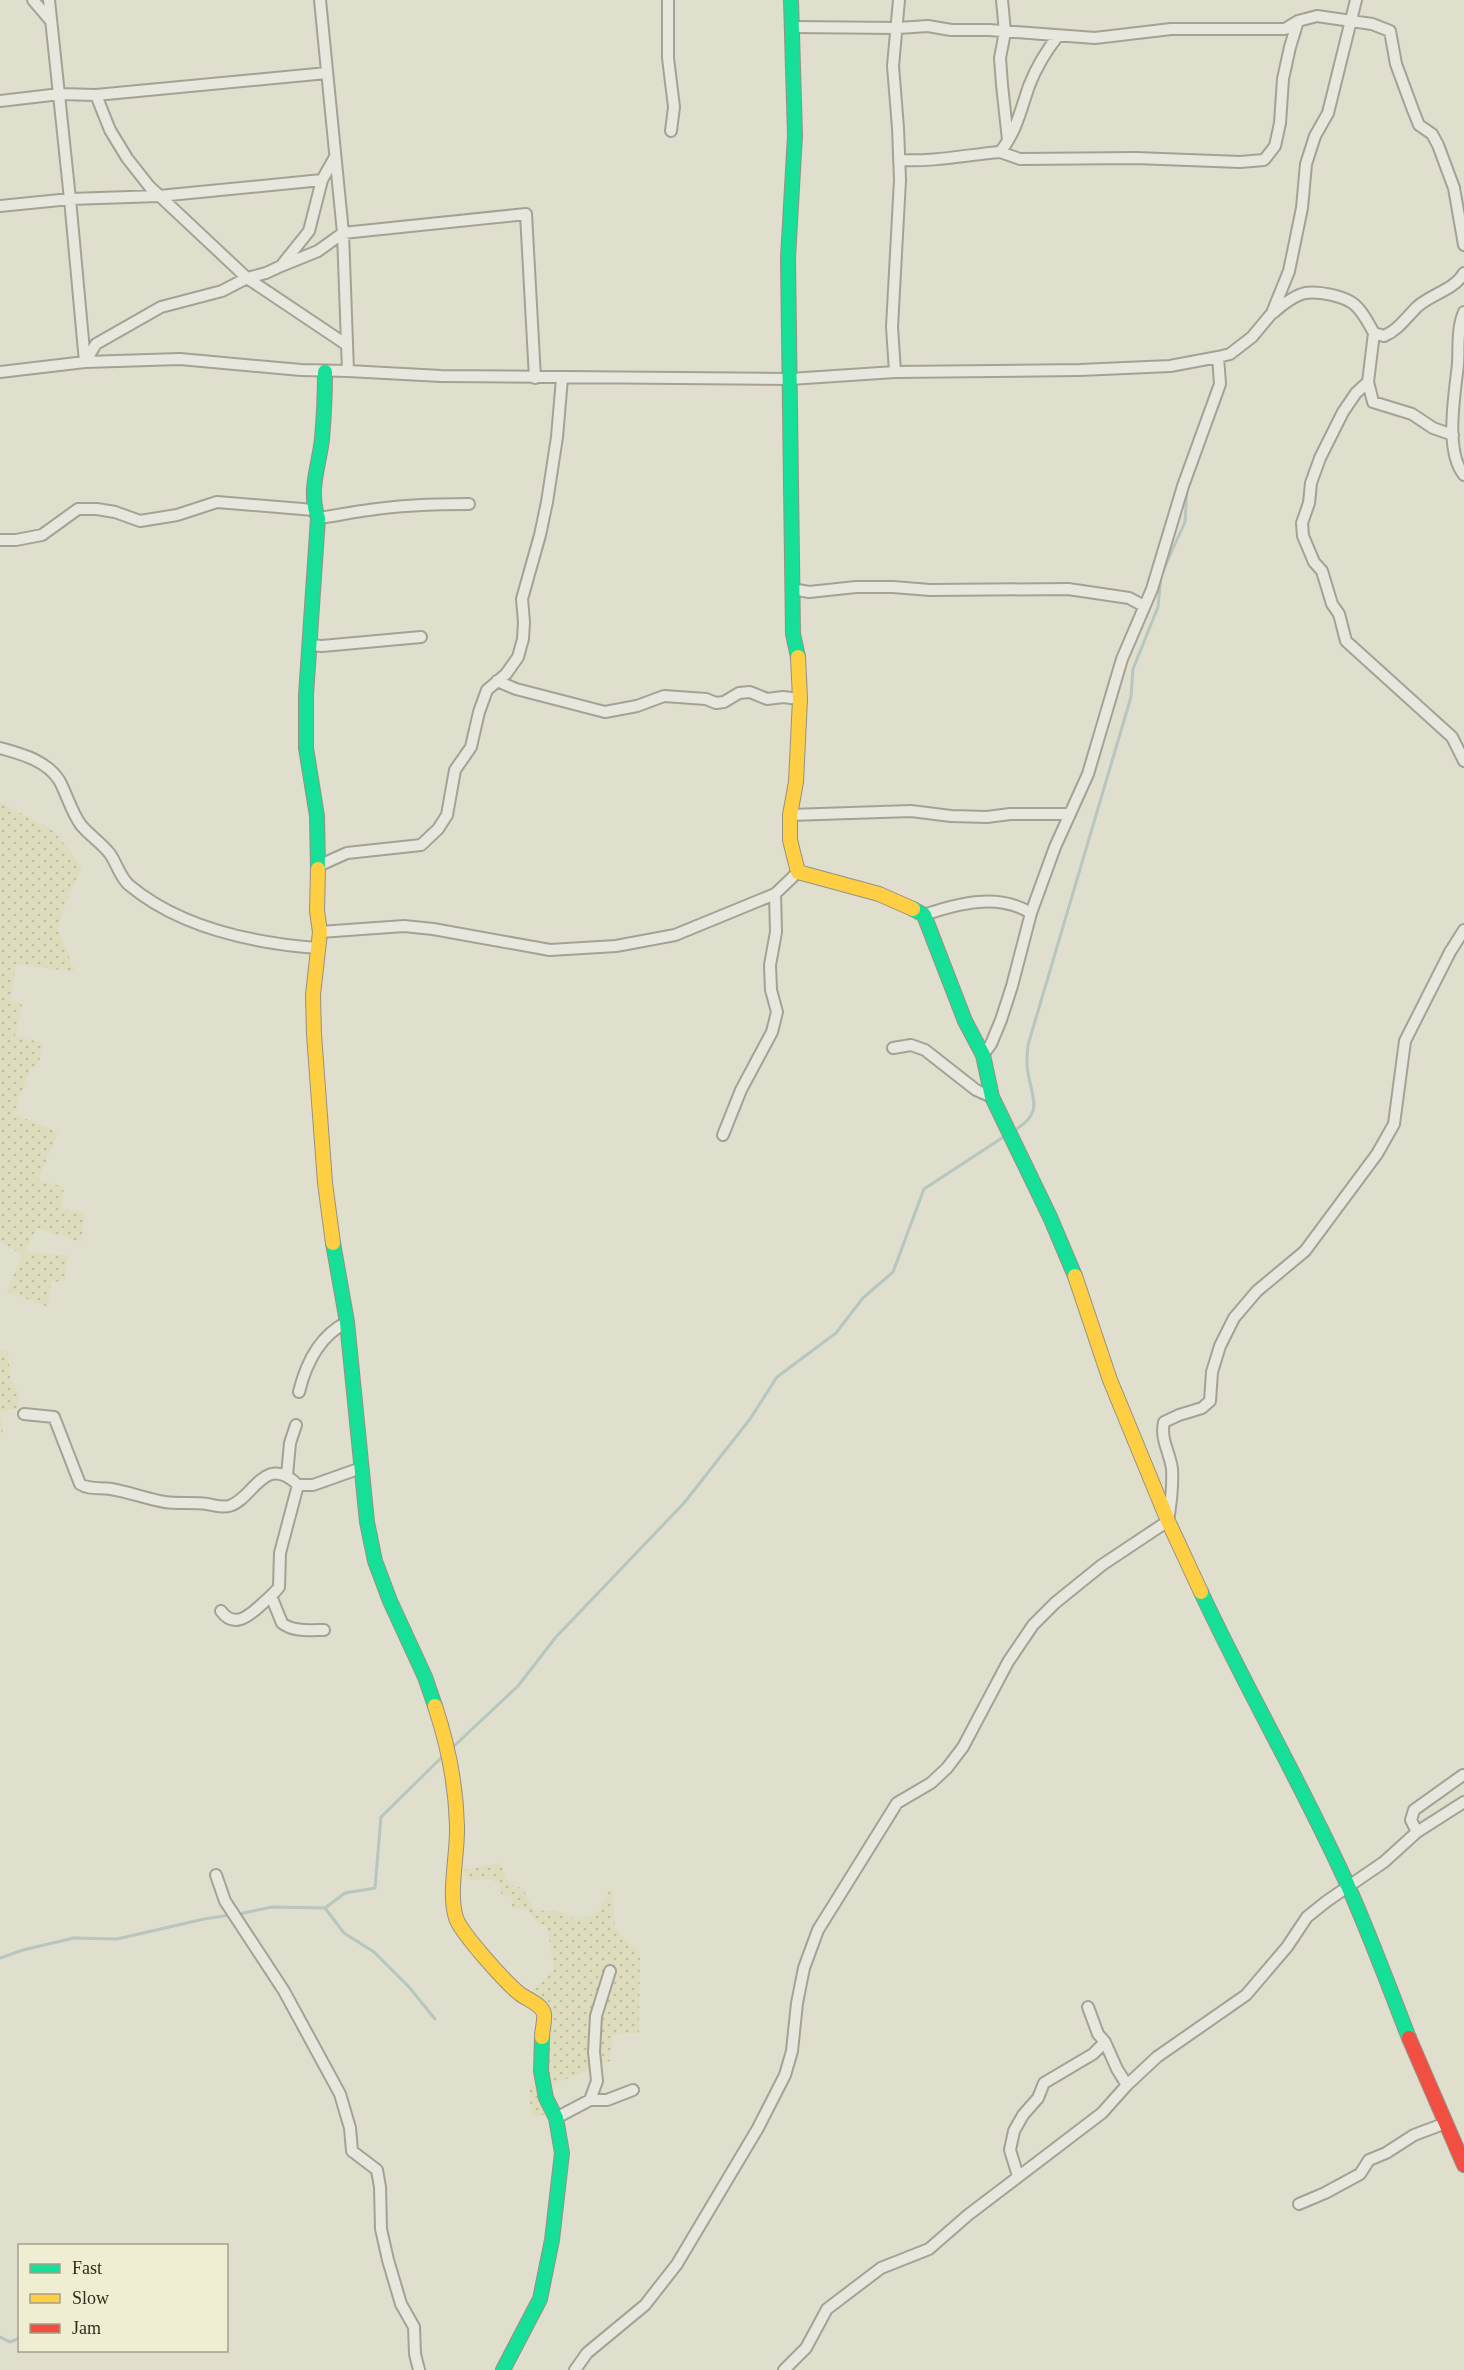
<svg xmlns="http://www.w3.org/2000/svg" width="1464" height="2370" font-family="'Times New Roman',serif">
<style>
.farmland{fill:url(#farmland-dots)}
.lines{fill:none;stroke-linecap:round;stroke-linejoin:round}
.stream{stroke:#b7c6bf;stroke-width:3}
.street-casing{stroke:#a5a295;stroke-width:14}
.fast-casing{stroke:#959285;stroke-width:16}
.slow-casing{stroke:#959285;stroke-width:16}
.jam-casing{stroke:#959285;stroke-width:16}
.street{stroke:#e8e7dd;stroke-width:10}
.fast{stroke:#16e098;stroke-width:14}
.slow{stroke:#ffcf43;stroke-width:14}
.jam{stroke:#f24e42;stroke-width:14}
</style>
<defs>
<pattern id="farmland-dots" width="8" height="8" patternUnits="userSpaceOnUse" patternTransform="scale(1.5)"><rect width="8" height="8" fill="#ddddbe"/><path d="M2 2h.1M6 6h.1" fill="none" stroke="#bebea3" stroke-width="1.8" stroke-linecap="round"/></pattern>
</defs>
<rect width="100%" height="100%" fill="#e0decc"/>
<path class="farmland" d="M0 802 54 831 82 867 65 904 58 929 75 972 16 964 11 1000 22 1005 15 1036 43 1043 38 1067 30 1069 14 1114 58 1132 38 1180 64 1187 61 1209 85 1212 81 1242 37 1228 25 1252 68 1255 65 1281 51 1282 48 1307 6 1291 23 1255 0 1242Z
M0 1350 8 1352 10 1378 19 1394 17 1409 0 1412 3 1433 0 1434Z
M500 1863 509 1883 523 1889 534 1910 561 1912 578 1920 597 1914 612 1886 615 1929 640 1953 639 2033 613 2035 610 2061 552 2085 556 2111 533 2118 529 2096 546 2011 529 1993 554 1971 547 1926 538 1923 527 1909H512V1898L501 1894 500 1886 491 1879 468 1880 463 1870Z"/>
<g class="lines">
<path class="stream" d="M1216 410 1221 397
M1015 1130C1043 1113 1033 1101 1028 1073 1026 1064 1027 1054 1028 1045L1131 697 1133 669 1158 607 1161 575 1185 522 1187 489
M453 1747 518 1686 556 1637 684 1503 750 1419 777 1377 836 1333 863 1298 893 1272 924 1189 1005 1136
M325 1908 344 1933 374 1952 409 1987 435 2019
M239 1914 272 1907 325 1908 345 1893 375 1888 381 1817 443 1756
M0 1958 23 1950 74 1938 117 1939 204 1919 230 1915
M0 2337 10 2342 20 2338"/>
<defs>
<path id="street" d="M33 0 50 20
M49 0 70 199 85 362
M320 0 343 233 348 371
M668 0V58L674 107 671 131
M1002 0 1005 32 1000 58 1002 85 1008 140
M792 27 898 28 928 26 951 30H989L1095 38 1171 29H1285L1298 21 1317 16 1372 24 1390 31 1396 64 1413 110 1419 125 1432 134 1438 145 1454 188 1464 245
M96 95 110 130 127 158 149 186 247 278 347 345
M0 101 60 94 96 95 327 73
M1000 152 1020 159 1136 158 1240 162 1264 160 1275 146 1280 123 1283 79 1290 47 1298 21
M899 160C933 162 966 155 1000 152 1016 133 1021 109 1029 86 1036 68 1046 51 1058 36
M0 206 70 199 159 196 322 180
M281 266 318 251 343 233 526 214 535 378
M1464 312C1457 328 1459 346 1458 364 1455 393 1444 451 1464 475
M1273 313C1282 305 1293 296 1305 293 1319 291 1345 296 1355 305 1364 313 1368 323 1374 333L1384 336C1398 330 1406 318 1417 307 1431 294 1454 290 1464 273
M1374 333 1368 382 1373 402 1412 414 1433 428 1453 435
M85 362 96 344 161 307 222 291 247 278 266 273 281 266 309 231 322 180 335 157
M0 372 85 362 180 359 301 370 348 371 441 376 790 379 895 372 1080 370 1170 366 1218 357 1230 354 1252 337 1272 313 1289 271 1302 208 1306 164 1315 136 1328 113 1356 0
M895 372 892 327 900 180 898 128 893 66 899 0
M1368 382 1356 393 1343 412 1320 458 1311 483 1309 503 1302 523 1303 536 1314 562 1322 571 1332 604 1339 614 1346 641 1452 737 1464 761
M318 518C335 516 352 512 369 510 402 505 436 504 469 504
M0 540H16L42 535 78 509H97L115 512 140 521 177 515 217 502 314 510
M792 589 809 592 856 587H893L930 590 1068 589 1129 598 1144 606
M309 645 322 646 421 637
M497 681 516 689 605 712 637 706 664 696 706 699 716 703 724 702 739 693 750 692 767 699 783 697 800 699
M0 748C21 754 46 760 59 780 67 794 71 812 81 825 90 836 102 843 110 854 117 864 120 877 129 885 179 927 253 943 317 948
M790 815 911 811 951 816 987 817 1010 814H1070
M318 866 347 853 421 845 438 829 447 815 455 770 471 747 479 712 487 690 506 674 518 657 523 639 524 622 522 599 540 535 547 502 557 437 562 378
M924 915C959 903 998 893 1031 913
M320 932 404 926 433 929 550 950 616 946 675 935 775 894 798 872
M893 1048 911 1045 925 1050 976 1090 992 1097
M983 1055 991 1044 1001 1020 1012 986 1031 913 1055 847 1088 774 1122 659 1152 589 1183 486 1220 384 1218 357
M723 1135 741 1090 772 1032 777 1012 771 990 770 965 776 932 775 894
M299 1392C306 1363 319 1336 347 1322
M24 1414 54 1417 80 1484C89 1490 100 1487 111 1489 129 1492 147 1499 165 1502 179 1504 193 1502 207 1504 215 1505 221 1508 229 1506 253 1500 264 1452 298 1485H313L361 1468
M287 1475 290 1443 296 1425
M271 1596 282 1623C293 1632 310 1630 324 1630
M221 1611C234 1629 249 1616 261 1605 267 1599 274 1594 279 1587L280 1553 298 1485
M1417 1832 1411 1820 1414 1810 1463 1775
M216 1875 225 1901 284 1991 340 2094 350 2128 352 2151 377 2170 380 2187 381 2229 388 2260 401 2304 414 2327 415 2354 419 2370
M1088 2007 1098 2034 1105 2042
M590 2100 597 2081 594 2052 596 2016 610 1971
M556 2118 590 2100H607L633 2090
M1018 2176 1010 2150 1014 2131 1023 2115 1038 2098 1044 2083 1093 2054 1105 2042 1117 2069 1127 2085
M1299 2204 1325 2193 1360 2174 1369 2160 1386 2153 1414 2135 1446 2123
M575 2370 587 2353 645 2305 677 2264 758 2128 785 2075 792 2051 797 2003 804 1968 818 1930 897 1803 931 1783 947 1768 963 1747 1008 1662 1033 1625 1055 1603 1102 1565 1168 1521C1171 1503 1173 1486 1172 1469 1170 1452 1160 1440 1164 1422L1179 1415 1202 1408 1210 1401 1212 1372 1220 1346 1234 1318 1257 1291 1305 1251 1377 1154 1394 1124 1405 1041 1450 952 1464 930
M784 2370 806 2348 827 2309 881 2268 929 2249 968 2215 1102 2113 1127 2085 1157 2057 1246 1995 1287 1947 1307 1917 1327 1901 1384 1862 1417 1832 1464 1802"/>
<path id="fast" d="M791 0 795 135 788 258 793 634 798 657
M318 869 317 816 306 748V695L318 518C308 491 319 466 322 439 324 416 325 394 325 372
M913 909 924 915 965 1021 983 1055 992 1097 1050 1217 1075 1276
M333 1243 347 1322 367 1522 375 1561 390 1601 425 1677 435 1706
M1201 1592C1247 1691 1303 1786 1348 1886 1370 1935 1389 1987 1409 2038
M503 2370 540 2299 552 2240 562 2153 556 2118 546 2098 541 2071 542 2037"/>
<path id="slow" d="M798 657 800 699 796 782 790 815V840L798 872 879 894 913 909
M318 869 317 911 320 932 313 995 314 1034 325 1183 333 1243
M1075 1276 1110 1380 1168 1521 1201 1592
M435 1706C448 1745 456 1785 457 1826 458 1854 448 1892 456 1918 461 1933 506 1983 520 1994 528 2000 542 2004 544 2014 545 2021 542 2030 542 2037"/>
<path id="jam" d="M1409 2038 1464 2165"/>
</defs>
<use href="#street" class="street-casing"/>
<use href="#fast" class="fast-casing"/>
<use href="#slow" class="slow-casing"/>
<use href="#jam" class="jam-casing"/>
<use href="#street" class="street"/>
<use href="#fast" class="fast"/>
<use href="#slow" class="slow"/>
<use href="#jam" class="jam"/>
</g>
<rect x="18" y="2244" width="210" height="108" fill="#f0eed2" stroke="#a4a08a" stroke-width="1.5"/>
<rect x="30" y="2264" width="30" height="9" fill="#16e098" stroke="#a4a08a" stroke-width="1.5"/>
<text x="72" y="2274" font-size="18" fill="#322c1f">Fast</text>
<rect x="30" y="2294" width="30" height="9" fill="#ffcf43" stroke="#a4a08a" stroke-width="1.5"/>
<text x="72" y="2304" font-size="18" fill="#322c1f">Slow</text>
<rect x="30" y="2324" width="30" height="9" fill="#f24e42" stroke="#a4a08a" stroke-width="1.5"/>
<text x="72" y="2334" font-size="18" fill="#322c1f">Jam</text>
</svg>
